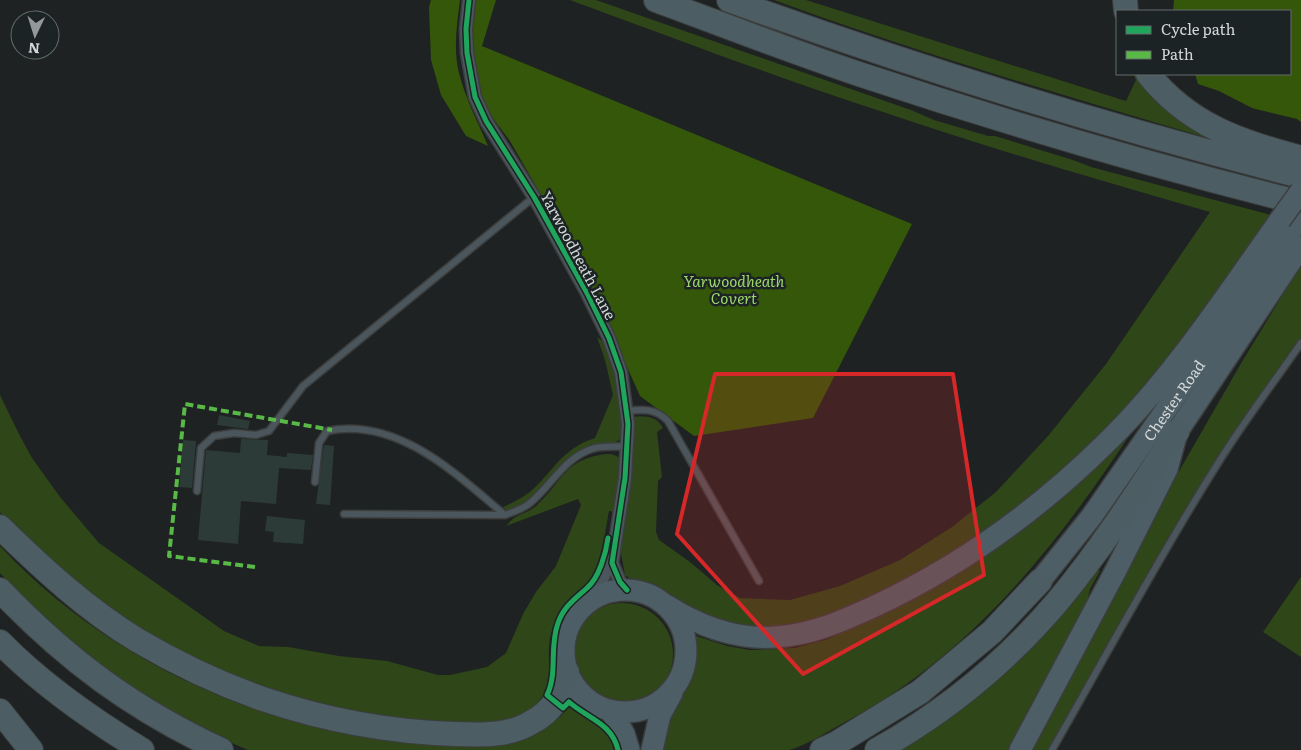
<svg xmlns="http://www.w3.org/2000/svg" width="1301" height="750" font-family="Literata,serif">
<style>
.green{fill:#2e4618}
.forest{fill:#34570a}
.building{fill:#2d3b38}
.lines{fill:none;stroke-linecap:round;stroke-linejoin:round}
.service-casing{stroke:#3c3e3e;stroke-width:9}
.minor-casing{stroke:#3c3e3e;stroke-width:15}
.trunk-casing{stroke:#3c3e3e;stroke-width:24}
.motorway-casing{stroke:#3c3e3e;stroke-width:26}
.service{stroke:#4b565c;stroke-width:6}
.minor{stroke:#4b565c;stroke-width:12}
.trunk{stroke:#4e5e66;stroke-width:21}
.motorway{stroke:#4c5d64;stroke-width:24}
.trunk-bridge-casing{stroke:#3c3e3e;stroke-width:24;stroke-linecap:butt}
.trunk-bridge{stroke:#4e5e66;stroke-width:21}
.quiet{stroke:#58b947;stroke-width:4;stroke-dasharray:8 4;stroke-linecap:butt}
.cycleway-casing{stroke:#1c2324;stroke-width:8}
.cycleway{stroke:#20a55d;stroke-width:5}
.marked{fill:#d62828;fill-opacity:0.2;stroke:#d62828;stroke-width:4;stroke-linejoin:round}
.labels{text-anchor:middle;dominant-baseline:central;stroke-width:5;stroke-linejoin:round;paint-order:stroke}
.street-label{font-size:15px;fill:#d2d7d7;stroke:#1c2324}
.park-label{font-size:15px;font-style:italic;fill:#9dd66c;stroke:#1c2324}
</style>
<rect width="100%" height="100%" fill="#1e2222"/>
<path class="green" d="M570 0H596L911 110 934 120 988 136H995L1073 160 1091 167 1271 215 1206 307 1162 366 1128 406 1090 446 1055 477 993 525 939 562 882 593 831 617 789 627H741L679 606 660 593 632 580 625 575 621 553V537L632 468V417C644 415 657 416 663 428L657 432 662 477 658 481 656 532 659 540 690 562 717 585 740 598 790 600 840 586 900 560 952 527 996 492 1048 436 1106 364 1210 212C1099 180 989 148 880 111 776 77 673 38 570 0Z
M774 0H806L1126 101 1136 80 1133 74H1138L1208 135 1204 137C1060 94 915 52 774 0Z
M1301 265V341L1242 426 1050 750H1029L1148 525 1243 360Z
M597 337 605 343 613 364 623 405 622 435 619 440 614 443 586 449 528 503 508 512 503 507C512 503 522 498 530 492 554 471 561 449 595 438L613 395 605 360Z
M0 395 19 434 32 458 60 497 99 543 224 631 259 646 288 647 339 656 387 661 438 675H450L487 667 506 653 523 614 536 592 556 566 581 505 578 499 506 526C509 523 511 520 514 518 522 513 532 511 538 504 561 483 564 461 600 455 609 453 616 454 622 460L614 512 609 511C604 537 602 562 587 585 582 591 576 595 570 601 561 610 553 626 550 638 546 660 555 683 539 701L542 704C524 714 506 722 485 724 464 727 432 723 410 720 315 710 217 681 136 628 89 598 48 557 6 520L0 512Z
M1131 433C1056 547 969 656 847 721 830 730 806 746 789 750 778 750 763 750 751 750 721 750 690 750 660 750 663 732 669 714 677 697 683 685 690 675 692 661 693 651 690 643 690 634L727 646 750 650 795 648 828 639 861 624Z
M0 546C104 658 256 728 408 743 430 745 451 746 472 746 478 746 486 747 491 746 497 745 503 740 509 738 525 730 541 722 557 715L560 717 569 707C588 718 610 726 614 750H248C183 722 120 685 65 638 42 618 21 595 0 573Z
M1098 569 1100 571 1090 589 1087 603 1010 750H902C956 717 1007 676 1050 629 1067 611 1082 590 1098 569Z
M1301 577V657L1263 632Z
M571 654a51 51 0 1 1 102 0a51 51 0 1 1-102 0Z"/>
<path class="forest" d="M431 0H460C457 24 453 50 459 73 465 98 478 122 488 146L466 136 441 95 431 60 429 7Z
M474 0H496L482 46 912 224 813 418 694 436 640 396 602 311 541 195 510 141 486 109 475 81 469 49Z
M1174 0H1301V122L1297 119 1252 108 1219 91 1198 84 1195 74H1290V11H1173Z"/>
<path class="building" d="M219 415 250 421 248 429 217 425Z
M241 439 268 440 267 455 287 457V453L313 455 311 470 279 468 276 504 241 501 238 544 198 540 206 450 240 453Z
M183 440 196 441 192 488 179 487Z
M324 445 334 446 330 505 316 504Z
M267 516 305 520 303 544 273 542 274 532 265 531Z"/>
<g class="lines">
<defs>
<path id="service" d="M626 411C643 409 655 408 668 421L759 581
M315 482 319 443 327 431C397 416 456 474 505 515 513 512 523 509 530 503 552 485 565 456 595 448 605 446 617 447 627 446
M197 491 201 448 214 436 234 433 256 435 269 431 303 386 534 197
M344 514 505 515
M1052 750C1106 656 1157 560 1215 468 1241 425 1272 385 1301 343"/>
<path id="minor" d="M469 0 466 29 467 53 475 97 486 121 534 197 587 293 609 338 621 372 628 424 625 478 612 563 620 582 627 590
M593 600 605 573 612 563"/>
<g id="trunk">
<path id="s1" d="M1040 581 1092 516 1301 216"/>
<circle cx="625" cy="651" r="61"/>
<path d="M668 606C701 627 736 640 776 637 811 635 842 621 873 607 959 567 1038 510 1105 444 1173 378 1225 297 1280 220"/>
<path d="M611 711 624 734 629 750"/>
<path d="M652 750 660 715 672 693"/>
<path d="M1020 750 1115 572 1167 469 1177 432 1301 246"/>
</g>
<path id="motorway" d="M656 0C724 25 793 52 862 75 1007 123 1153 166 1301 203
M729 0C917 68 1108 127 1301 176
M1125 0 1126 11
M1148 74C1190 126 1239 141 1301 158
M0 527C42 568 86 609 137 640 176 663 220 684 263 699 325 720 390 732 455 734 481 735 510 736 532 722 553 711 562 694 567 672
M0 590C67 660 133 709 221 750
M0 642C42 685 91 719 142 750
M0 711 31 750
M822 750 837 743 920 692 992 632 1040 581
M877 750C945 712 1008 660 1058 601 1102 548 1139 490 1177 432"/>
</defs>
<use href="#service" class="service-casing"/>
<use href="#minor" class="minor-casing"/>
<use href="#trunk" class="trunk-casing"/>
<use href="#motorway" class="motorway-casing"/>
<use href="#service" class="service"/>
<use href="#minor" class="minor"/>
<use href="#trunk" class="trunk"/>
<use href="#motorway" class="motorway"/>
<defs>
<path id="trunk-bridge" d="M1280 220 1301 191"/>
</defs>
<use href="#trunk-bridge" class="trunk-bridge-casing"/>
<use href="#trunk-bridge" class="trunk-bridge"/>
<path class="quiet" d="M255 567 169 556 185 404 332 430"/>
<defs>
<path id="cycleway" d="M469 0 466 29 467 53 475 97 486 121 534 197 587 293 609 338 621 372 628 424 625 478 612 563 620 582 627 590
M608 538C606 553 599 578 587 588 575 599 564 606 558 623 549 647 558 673 547 695L563 708 569 702C587 718 612 723 618 750"/>
</defs>
<use href="#cycleway" class="cycleway-casing"/>
<use href="#cycleway" class="cycleway"/>
</g>
<path class="marked" d="M715 374H953L984 575 803 674 677 534Z"/>
<g class="labels">
<g class="street-label">
<text transform="translate(579 255) rotate(62)">Yarwoodheath Lane</text>
<text stroke="none"><textPath href="#s1" startOffset="225">Chester Road</textPath></text>
</g>
<g class="park-label">
<text x="734" y="280">Yarwoodheath<tspan x="734" dy="17">Covert</tspan></text>
</g>
</g>
<rect x="1116" y="10" width="175" height="65" fill="#1c2324" stroke="#656b6c"/>
<rect x="1126" y="26" width="25" height="8" fill="#20a55d" stroke="#656b6c"/>
<text x="1161" y="35" font-size="15" fill="#d2d7d7">Cycle path</text>
<rect x="1126" y="51" width="25" height="8" fill="#58b947" stroke="#656b6c"/>
<text x="1161" y="60" font-size="15" fill="#d2d7d7">Path</text>
<g transform="translate(35 35) rotate(184)"><circle r="24" fill="#1c2324" stroke="#656b6c"/>
<path d="M0-4L9 19L0 12L-9 19Z" fill="#939898"/>
<text y="-8" font-size="14" font-weight="bold" text-anchor="middle" fill="#d2d7d7">N</text>
</g>
</svg>
